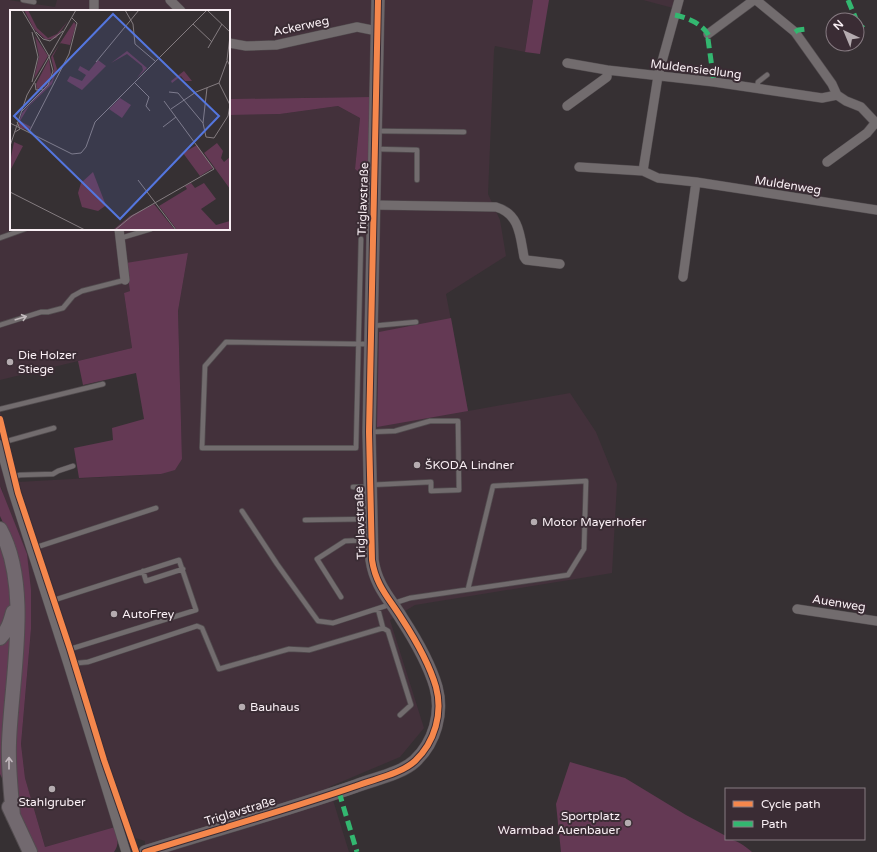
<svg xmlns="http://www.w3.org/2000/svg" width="877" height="852" font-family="'Varela Round',sans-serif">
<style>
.built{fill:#43313b;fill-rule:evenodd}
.green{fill:#643954}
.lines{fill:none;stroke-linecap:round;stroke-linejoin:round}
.lane-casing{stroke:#524c4f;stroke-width:6}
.street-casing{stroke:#524c4f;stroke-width:10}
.secondary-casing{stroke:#524c4f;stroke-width:14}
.primary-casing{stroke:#524c4f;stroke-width:16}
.lane{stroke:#726c6e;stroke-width:4.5}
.street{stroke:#726c6e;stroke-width:9}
.secondary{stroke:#6d666a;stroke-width:13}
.primary{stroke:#72696f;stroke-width:14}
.quiet{stroke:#33b770;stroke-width:5;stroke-dasharray:10 5;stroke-linecap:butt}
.cycleway-casing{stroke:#3a2c34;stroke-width:8}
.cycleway{stroke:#f5874c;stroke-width:6}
.oneway{stroke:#c3bbbe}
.oneway2{stroke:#c3b9bf}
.poi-dot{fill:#b5acb0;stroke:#3a2c34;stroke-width:1.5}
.labels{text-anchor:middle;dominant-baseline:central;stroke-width:4;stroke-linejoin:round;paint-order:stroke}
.street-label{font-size:12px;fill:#f9eff4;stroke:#3a2c34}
.poi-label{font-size:12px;fill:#f9eff4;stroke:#3a2c34;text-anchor:start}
.inset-road{fill:none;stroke:#847c80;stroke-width:1}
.view{fill:#5476df;fill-opacity:0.15;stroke:#5476df;stroke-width:2}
.inset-edge{fill:none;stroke:#f9eff4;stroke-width:2}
</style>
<rect width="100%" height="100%" fill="#363033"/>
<path class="built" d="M0 0H9L55 7 57 0H533L525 52 495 46 494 50 488 194 500 220 506 256 446 294 468 411 570 393 596 432 617 484 612 573 415 605 390 620 424 728 400 757 329 787 349 852H145V841L132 837 115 827 45 847 25 778 21 744 31 629 2 489 0 486V410L18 482 161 474 182 459 178 311 188 253 130 291 124 293 132 348 0 380ZM11 11H229V99L370 97 368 180 355 169 360 118 338 106 280 114 229 115V229H11Z
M643 0H677L673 8Z"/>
<path class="green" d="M533 0H549L540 54 525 52Z
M370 97 368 180 355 169 360 118 338 106 280 114 229 115V99Z
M188 253 178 311 182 459 175 470 161 474 79 478 74 448 113 440 112 428 144 419 136 373 83 385 78 361 132 348 124 293 130 291 126 263Z
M451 318 468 411 377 427 379 332Z
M0 486 27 554 31 590V629L21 744 25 778 45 847 115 827C117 836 120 844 114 852H35L20 815 14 786 11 540 0 516Z
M0 546C7 564 15 593 9 612 7 619 3 626 0 632Z
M11 633 4 782 0 774V644Z
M570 762 625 778 686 815 726 836V839C736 839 745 846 752 852H561L556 804Z"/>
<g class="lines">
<defs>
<path id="lane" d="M23 0 34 2
M757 89 758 82 767 75
M377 131 464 132
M376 149 417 150V180
M0 238 25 229
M121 238 151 229
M361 239 356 448H202L205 366 226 342 359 344H370
M0 325 41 312H48L63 308 73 296 82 291 125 280
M372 326 416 322
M0 409 103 384
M0 443 54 428
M9 478 20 475 53 474 58 471 73 466
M353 487H364L369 485 431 482V491L459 490 458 421H430L395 431 370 432
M242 511 277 564 318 621 333 623 410 598 568 575 584 549 586 481 493 486 468 589
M305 520 370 519
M31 549 156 508
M143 571 146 581 183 569
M341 597 317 559 345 541 369 540
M48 602 179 560 196 610 64 651
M383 628 388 631 411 705 400 715
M68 664 88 662 197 626 202 628 219 669 289 649 309 650 383 628 378 609"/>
<path id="street" d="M170 0 181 11
M756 0 795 32 832 84 837 95
M94 11V0
M708 34 754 0
M229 43 246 46 276 45 357 27 377 31
M567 63 607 70
M567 106 607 77V70L714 82 822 98 837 95 846 101 861 107 877 124
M827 162 867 133 876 122
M579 167 643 171 658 178 696 182 877 210
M643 171 658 76 679 0
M373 205 496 207C520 214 520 236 524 257L526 260 560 264
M119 229 125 280
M683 277 696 182
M0 445 12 489 68 664 126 852
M797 609 877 621"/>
<path id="secondary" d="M145 852C215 830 287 810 356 786 374 779 401 774 415 761 435 742 443 713 436 687 429 663 415 639 402 619 389 598 376 586 372 560L369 432 378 0"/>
<path id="primary" d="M0 529C32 587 11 679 9 743 8 768 11 792 13 816
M0 638C8 630 10 623 13 612
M9 807 30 852"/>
</defs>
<use href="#lane" class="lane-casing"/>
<use href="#street" class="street-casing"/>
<use href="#secondary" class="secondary-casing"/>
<use href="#primary" class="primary-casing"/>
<use href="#lane" class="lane"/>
<use href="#street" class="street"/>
<use href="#secondary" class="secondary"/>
<use href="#primary" class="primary"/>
<path class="quiet" d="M848 0 856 19 863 28
M675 15C688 18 704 24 710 38L708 39 714 82
M795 32 798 30 807 29 808 30
M339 792 357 852"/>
<defs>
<path id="cycleway" d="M0 419 18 493 70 649 104 760 136 852
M145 852C215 830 287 810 356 786 374 779 401 774 415 761 435 742 443 713 436 687 429 663 415 639 402 619 389 598 376 586 372 560L369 432 378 0"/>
</defs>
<use href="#cycleway" class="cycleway-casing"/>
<use href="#cycleway" class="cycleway"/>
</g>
<defs><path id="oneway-shaft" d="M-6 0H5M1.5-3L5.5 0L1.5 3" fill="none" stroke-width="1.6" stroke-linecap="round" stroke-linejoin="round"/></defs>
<use class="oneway" href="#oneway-shaft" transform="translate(21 318) rotate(-17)"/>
<use class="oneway2" href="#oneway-shaft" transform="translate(9 763) rotate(-90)"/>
<g class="poi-dot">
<circle cx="10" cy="362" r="4"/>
<circle cx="417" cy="465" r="4"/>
<circle cx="534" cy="522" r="4"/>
<circle cx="114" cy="614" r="4"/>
<circle cx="242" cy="707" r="4"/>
<circle cx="52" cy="789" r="4"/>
<circle cx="628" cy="823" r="4"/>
</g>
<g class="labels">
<g class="street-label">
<text transform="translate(301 26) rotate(-12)">Ackerweg</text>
<text transform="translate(696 69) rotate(7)">Muldensiedlung</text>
<text transform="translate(788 185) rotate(9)">Muldenweg</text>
<text transform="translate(363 199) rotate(-88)">Triglavstraße</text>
<text transform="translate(360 523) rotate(-92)">Triglavstraße</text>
<text transform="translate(839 603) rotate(9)">Auenweg</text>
<text transform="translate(240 811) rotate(-17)">Triglavstraße</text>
</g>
<g class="poi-label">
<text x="18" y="355">Die Holzer<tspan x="18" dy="14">Stiege</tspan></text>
<text x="425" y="465">ŠKODA Lindner</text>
<text x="542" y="522">Motor Mayerhofer</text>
<text x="122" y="614">AutoFrey</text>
<text x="250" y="707">Bauhaus</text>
<text x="52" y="802" text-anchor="middle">Stahlgruber</text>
<text x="620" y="816" text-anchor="end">Sportplatz<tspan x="620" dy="14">Warmbad Auenbauer</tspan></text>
</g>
</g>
<g transform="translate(10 10)">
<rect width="220" height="220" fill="#363033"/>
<path d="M14 0H18L27 18 38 28 47 24 58 11 46 28 36 30 24 19ZM64 12 66 15 60 35 50 33 43 46 47 59 42 74 19 96 10 111 21 117 18 120 11 118 8 115 12 103 42 70 44 59 41 47ZM25 26 38 46 24 69 29 46ZM117 41 137 58 127 68 133 60 132 56 117 44 101 53ZM39 49 41 64 39 71 35 77 27 79 26 74ZM88 50 96 56 72 80 57 71 60 66 72 71 76 65 68 60 70 56 79 61ZM174 61 182 71H175L171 66 162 73 161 71ZM110 88 121 95 112 108 99 99ZM4 132 13 136 1 159 0 181V152ZM207 133 213 141 211 148 214 152 220 147V179L194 143ZM187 135 203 158 190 166 173 143ZM83 162 95 193V196L88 201 72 197 68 183 71 173ZM181 173 185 178 194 173 206 189 191 199 206 215 220 211V220H167L149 196 177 179 175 176ZM144 194 165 220H103L120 206Z" fill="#643954"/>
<path class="inset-road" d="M115 0 123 14 125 34 145 51M197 0 220 22M183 14 202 32M26 22 33 29 40 31 53 21M220 26 217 50 220 56M198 38 212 14M86 52 129 0M22 72 28 47 22 22M124 72 139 87 136 96 140 101M25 73 26 80 33 79M209 73 220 95M159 82 168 83 193 113 196 127 204 128 218 106 220 95M161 99 186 82 209 73 217 51M12 101 38 75 43 61 39 46 12 0M0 113 62 144 71 143 76 137 85 112 197 0M193 113 197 78M153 117 166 107M5 122 10 119 7 112M19 122 59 44 67 13 62 8M0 136 17 85 66 0M128 170 166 220M0 182 75 220M105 220 122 206 204 159 154 91"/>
<path class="view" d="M103 4 209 106 110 209 4 106Z"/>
<rect width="220" height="220" class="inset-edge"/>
</g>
<rect x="725" y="788" width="140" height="52" fill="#3a2c34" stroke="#867a81"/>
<rect x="733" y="801" width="20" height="6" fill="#f5874c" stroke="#867a81"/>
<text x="761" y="808" font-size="12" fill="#f9eff4">Cycle path</text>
<rect x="733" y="821" width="20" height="6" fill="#33b770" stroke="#867a81"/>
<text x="761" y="828" font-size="12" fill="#f9eff4">Path</text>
<g transform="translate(845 32) rotate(316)"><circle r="19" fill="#3a2c34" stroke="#867a81"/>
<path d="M0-3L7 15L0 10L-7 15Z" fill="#b5acb0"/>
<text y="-6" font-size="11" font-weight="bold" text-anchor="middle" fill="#f9eff4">N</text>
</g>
</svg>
